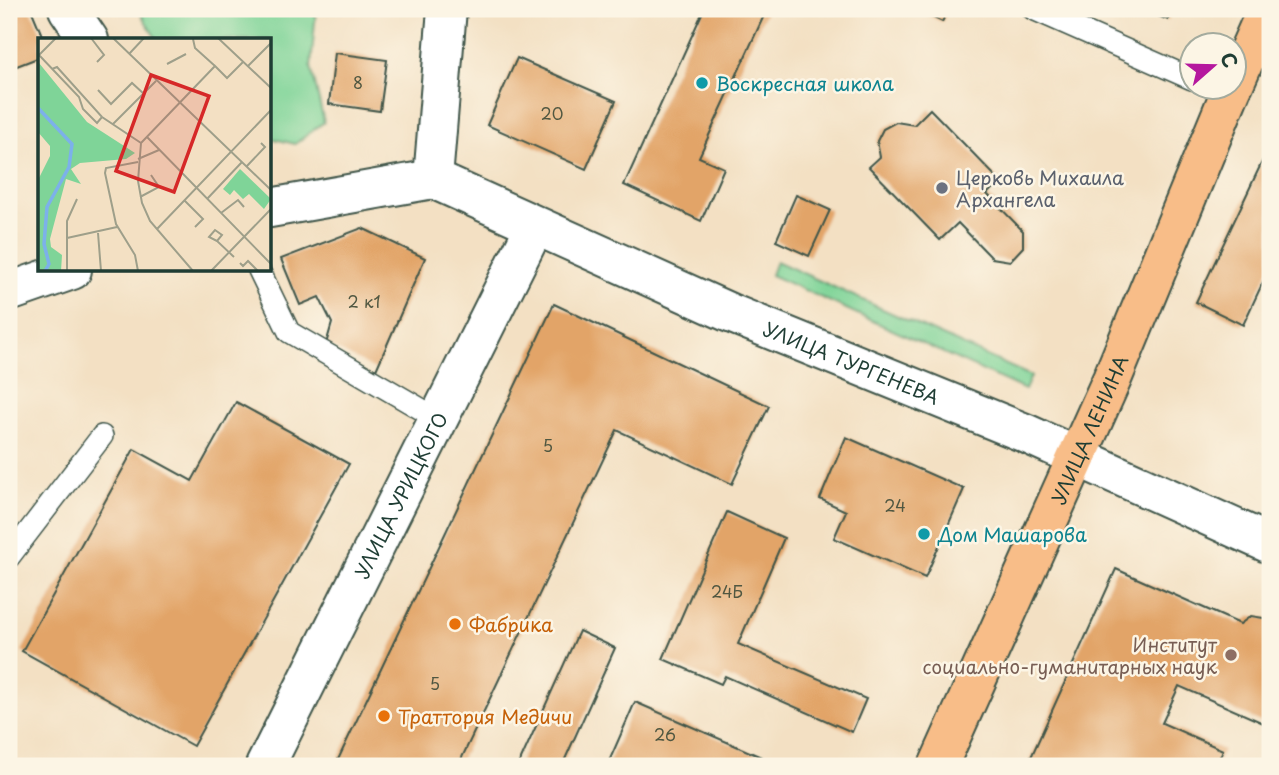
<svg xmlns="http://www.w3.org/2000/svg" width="1279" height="775" font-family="'Playpen Sans',sans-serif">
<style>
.green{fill:#7fd498;stroke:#4f8866;stroke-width:2}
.building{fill:#e2a468}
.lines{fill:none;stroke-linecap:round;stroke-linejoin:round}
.lane-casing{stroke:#3f5549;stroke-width:24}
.street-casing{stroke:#3f5549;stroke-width:42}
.primary-casing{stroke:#3f5549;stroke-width:42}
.lane{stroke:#fff;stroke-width:21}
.street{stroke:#fff;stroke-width:38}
.primary{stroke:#f8bd88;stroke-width:38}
.culture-dot{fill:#0f9aa8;stroke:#fcf5e5;stroke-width:2.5}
.worship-dot{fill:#6b7280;stroke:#fcf5e5;stroke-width:2.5}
.food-dot{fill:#e8710a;stroke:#fcf5e5;stroke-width:2.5}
.education-dot{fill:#8d6e63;stroke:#fcf5e5;stroke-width:2.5}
.labels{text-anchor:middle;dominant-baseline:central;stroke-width:5;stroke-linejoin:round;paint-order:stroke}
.number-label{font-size:16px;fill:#505741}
.culture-label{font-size:19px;fill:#0d838f;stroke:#fcf5e5;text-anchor:start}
.worship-label{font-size:19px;fill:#5b616d;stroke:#fcf5e5;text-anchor:start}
.street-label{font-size:19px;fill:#1f3d34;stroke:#fcf5e5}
.food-label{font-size:19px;fill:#c56008;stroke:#fcf5e5;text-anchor:start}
.education-label{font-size:19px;fill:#785e54;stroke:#fcf5e5;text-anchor:end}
.inset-river{fill:none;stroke:#7cb1ea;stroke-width:3.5}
.inset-road{fill:none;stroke:#9e9f8a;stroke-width:2}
.view{fill:#d62828;fill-opacity:0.15;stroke:#d62828;stroke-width:3.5}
.inset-edge{fill:none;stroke:#1f3d34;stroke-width:3.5}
</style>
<rect width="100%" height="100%" fill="#fcf5e5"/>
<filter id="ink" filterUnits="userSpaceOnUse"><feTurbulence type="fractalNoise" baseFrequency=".0143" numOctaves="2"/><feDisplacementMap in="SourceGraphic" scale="14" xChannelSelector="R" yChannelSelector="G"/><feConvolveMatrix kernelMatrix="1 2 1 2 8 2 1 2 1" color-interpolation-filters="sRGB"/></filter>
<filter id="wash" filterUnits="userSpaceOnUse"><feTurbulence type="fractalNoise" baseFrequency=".00686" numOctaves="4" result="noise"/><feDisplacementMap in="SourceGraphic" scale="28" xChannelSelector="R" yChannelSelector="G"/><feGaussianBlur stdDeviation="1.57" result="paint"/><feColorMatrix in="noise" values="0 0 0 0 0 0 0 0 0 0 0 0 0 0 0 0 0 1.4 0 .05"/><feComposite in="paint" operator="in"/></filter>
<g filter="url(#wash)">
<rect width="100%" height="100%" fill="#f3e0c3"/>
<path class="green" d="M138 9H316L311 67 324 122 295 144 270 138V40H157Z
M776 261 1031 376 1025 390 771 275Z"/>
<g id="blocks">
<path class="building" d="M9 9H31L44 40H40V57L9 69Z
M704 9H767L699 157 724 168 701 221 624 185Z
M921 9H949L942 22 920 11Z
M1140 9H1172L1168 20Z
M335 53 387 60 380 111 329 104Z
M517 58 616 101 586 169 487 125Z
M930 109 1000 181 987 194 1023 231V247L1010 261 992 258 958 223 940 240 869 167 880 157 877 141 883 129 896 122 914 125Z
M1270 145V267L1243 325 1196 302Z
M796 195 830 210 809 256 776 241Z
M362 228 425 258 376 370 326 344 332 323 319 297 300 305 281 259Z
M554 304 769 406 732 484 617 430 458 766H335Z
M236 402 349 464 193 746 22 651 134 449 192 481Z
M846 437 964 489 925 578 834 538 846 511 820 499Z
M727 512 784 538 738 644 866 699 852 732 725 676 721 684 663 659Z
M1116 569 1240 624 1251 616 1270 619V726L1179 686 1162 723 1223 750 1216 766H1027Z
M579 631 615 648 562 766H518Z
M635 702 782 766H607Z"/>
</g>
</g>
<g filter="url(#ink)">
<use href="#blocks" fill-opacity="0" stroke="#3f5549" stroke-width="2"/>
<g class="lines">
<defs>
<path id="lane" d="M1033 9 1192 79
M259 270 289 332 438 419
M9 557 102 436"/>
<g id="street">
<path d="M68 9 89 40"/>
<path id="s1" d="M433 179 730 313 1025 433 1270 544"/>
<path d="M433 179 447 9"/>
<path d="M270 208 433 179"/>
<path d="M9 292 72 270"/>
<path id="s2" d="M265 766 535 226"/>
</g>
<g id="primary">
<path d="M1234 84 1267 9"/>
<path id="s3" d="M938 766 1112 379 1232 88"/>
</g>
</defs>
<use href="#lane" class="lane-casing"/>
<use href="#street" class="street-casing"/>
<use href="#primary" class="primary-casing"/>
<use href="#lane" class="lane"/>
<use href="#street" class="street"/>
<use href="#primary" class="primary"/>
</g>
</g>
<g class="culture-dot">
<circle cx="702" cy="83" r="7"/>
<circle cx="924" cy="534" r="7"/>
</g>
<circle class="worship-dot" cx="942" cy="188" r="7"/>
<g class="food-dot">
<circle cx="455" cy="624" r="7"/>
<circle cx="384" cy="716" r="7"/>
</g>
<circle class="education-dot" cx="1231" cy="655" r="7"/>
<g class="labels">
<g class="number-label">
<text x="358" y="82">8</text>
<text x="552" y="113">20</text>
<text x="364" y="301">2 к1</text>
<text x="548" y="445">5</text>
<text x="895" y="505">24</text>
<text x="727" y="591">24Б</text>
<text x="435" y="683">5</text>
<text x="665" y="734">26</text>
</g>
<g class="culture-label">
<text x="716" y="83">Воскресная школа</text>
<text x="938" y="534">Дом Машарова</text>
</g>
<g class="worship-label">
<text x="956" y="177">Церковь Михаила<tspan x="956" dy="22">Архангела</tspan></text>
</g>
<g class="street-label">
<text stroke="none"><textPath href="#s1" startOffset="457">УЛИЦА ТУРГЕНЕВА</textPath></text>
<text stroke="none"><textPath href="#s3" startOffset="369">УЛИЦА ЛЕНИНА</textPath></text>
<text stroke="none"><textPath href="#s2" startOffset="303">УЛИЦА УРИЦКОГО</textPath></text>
</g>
<g class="food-label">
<text x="469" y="624">Фабрика</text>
<text x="398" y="716">Траттория Медичи</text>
</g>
<g class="education-label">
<text x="1217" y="644">Институт<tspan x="1217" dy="22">социально-гуманитарных наук</tspan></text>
</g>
</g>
<g transform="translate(38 38)">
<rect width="233" height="233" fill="#f3e0c3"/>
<path d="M1 25 49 84 97 115 88 121 42 125 33 131 43 146 28 141 12 201 13 209 24 217 23 233H0V142L12 118V108L0 94ZM202 131 233 161 226 171 211 156 205 161 196 152 192 157 185 151Z" fill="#7fd498"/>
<path class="inset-river" d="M0 70 34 106 31 129 9 169 6 206 11 226 7 233"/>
<path class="inset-road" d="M53 0 66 17 59 24M75 0 233 152M180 0 233 50M155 1 157 10 177 28M91 16 106 0M1 17 41 59 45 71 59 85 64 79M0 18 18 0M129 26 148 16M210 28 233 5M14 31 19 29 64 79 103 105M60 52 73 66 94 45 106 56M75 86 118 43M109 99 233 226M103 105 100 143 104 165 112 183 155 233M103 105 177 28 189 40 205 24M100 121 121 112M100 124 68 130 67 135 78 186 97 217 100 233M208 129 227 109 223 105M102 159 121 149 113 137M169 161 204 124M146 162 165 181 157 189M183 175 200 162 206 169M119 191 233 72M60 195 63 233M29 200 79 189M179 203 171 199 177 192 184 197 179 203 196 219M202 225 205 228 210 223 220 233M29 233V183L39 161M173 233 233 171"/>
<path class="view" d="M113 37 171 58 136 154 78 133Z"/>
<rect width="233" height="233" class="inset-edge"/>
</g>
<rect width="1279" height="775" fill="none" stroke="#fcf5e5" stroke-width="35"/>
<g transform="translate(1213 66) rotate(70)"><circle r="33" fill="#fcf5e5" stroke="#a4ab9e" stroke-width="2"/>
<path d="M0-5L12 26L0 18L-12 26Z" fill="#b5179e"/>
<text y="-10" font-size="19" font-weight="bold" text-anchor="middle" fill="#1f3d34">С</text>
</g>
</svg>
